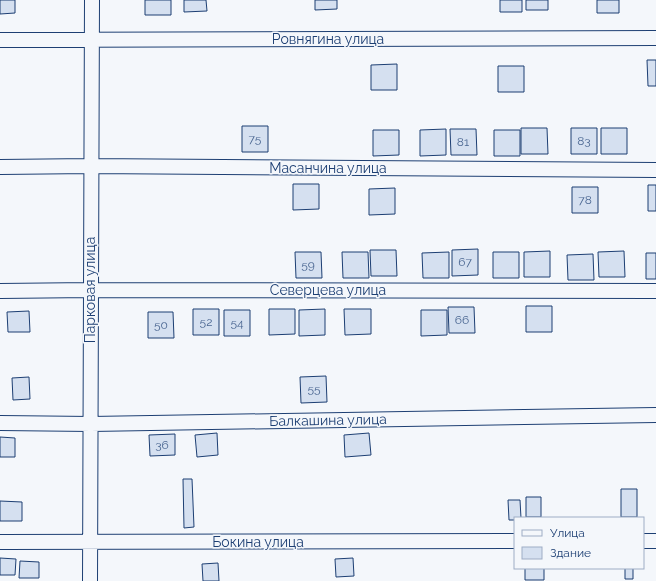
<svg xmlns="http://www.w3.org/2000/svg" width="656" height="581" font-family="Raleway,sans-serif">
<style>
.building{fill:#d5e0f0;stroke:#1d3f73}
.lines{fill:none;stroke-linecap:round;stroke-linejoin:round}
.minor-casing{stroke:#1d3f73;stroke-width:16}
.minor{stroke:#f4f7fb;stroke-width:14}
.labels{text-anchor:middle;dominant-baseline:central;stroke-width:3;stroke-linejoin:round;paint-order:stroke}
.number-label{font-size:12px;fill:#4b6792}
.street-label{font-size:14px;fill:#1d3f73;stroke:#f4f7fb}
</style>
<rect width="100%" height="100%" fill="#f4f7fb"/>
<path class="building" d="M0 0H15V13L0 14Z
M145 0H171V15H145Z
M184 0H206L207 11 184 12Z
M315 0H337V9L315 10Z
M500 0H522V12H500Z
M526 0H548V10H526Z
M597 0H619V13H597Z
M647 60H656V86H648Z
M397 64V90H371V65Z
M498 66H524V92H498Z
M242 126H268V152H242Z
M521 128H547L548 154H521Z
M571 128H597V154H571Z
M601 128H627V154H601Z
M446 129V155L420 156V130Z
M450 129H476L477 155H451Z
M373 130H399V155L373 156Z
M494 130H520V156H494Z
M293 184H319V209L293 210Z
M648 185H656V211H648Z
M572 187H598V213H572Z
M395 188V214L369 215V189Z
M478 249V275L452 276V250Z
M370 250H396L397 276H371Z
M550 251V277H524V252Z
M624 251 625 277H599L598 252Z
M295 252H321L322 278H296Z
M342 252H368L369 278H343Z
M449 252V278H423L422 253Z
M493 252H519V278H493Z
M646 253H656V279H646Z
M593 254 594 280H568L567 255Z
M526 306H552V332H526Z
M448 307H474L475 333H449Z
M193 309H219V335H193Z
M269 309H295V334L269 335Z
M325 309V335L299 336V310Z
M344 309H371V334L345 335Z
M224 310H250V336H224Z
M421 310H447V335L421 336Z
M29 311 30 332H8L7 312Z
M148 312H173L174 338H148Z
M326 376 327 402 301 403 300 377Z
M29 377 30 399 13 400 12 378Z
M217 433 218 455 197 457 195 435Z
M369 433 371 455 345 457 344 435Z
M175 434V455L150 456 149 435Z
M0 437 15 438V457H0Z
M183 479H192L194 527 184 528Z
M621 489H637V517H621Z
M526 497H541V517H526Z
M508 500H520L521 518H515V520H509Z
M0 501 22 502V521H0Z
M0 558 16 559 15 575H0Z
M353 558 354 576 336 577 335 559Z
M20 561 39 562V578H19Z
M218 563 219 581H203L202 564Z
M525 568H544V580H525Z
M625 568H633V579H625Z"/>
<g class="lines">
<defs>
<path id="minor" d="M0 40 656 38
M0 167 90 166 656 170
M0 291 90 290 656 291
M0 423 91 424 656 415
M643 541H656
M0 542 515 541
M90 581 92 0"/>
</defs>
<use href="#minor" class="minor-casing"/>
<use href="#minor" class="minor"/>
</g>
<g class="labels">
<g class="number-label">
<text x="255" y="139">75</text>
<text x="584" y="141">83</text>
<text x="463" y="142">81</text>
<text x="585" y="200">78</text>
<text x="465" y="262">67</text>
<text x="308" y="265">59</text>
<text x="462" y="320">66</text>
<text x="206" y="322">52</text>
<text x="237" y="323">54</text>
<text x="161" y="325">50</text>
<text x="314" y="389">55</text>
<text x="162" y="445">36</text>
</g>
<g class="street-label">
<text x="328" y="39">Ровнягина улица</text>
<text x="328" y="168">Масанчина улица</text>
<text transform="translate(90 290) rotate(-90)">Парковая улица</text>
<text x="328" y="290">Северцева улица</text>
<text transform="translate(328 420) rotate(-1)">Балкашина улица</text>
<text x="258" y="542">Бокина улица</text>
</g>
</g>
<rect x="514" y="517" width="130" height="52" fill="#f4f7fb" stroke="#9eadc5"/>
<rect x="522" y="530" width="20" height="6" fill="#f4f7fb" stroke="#9eadc5"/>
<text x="550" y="537" font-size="12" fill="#1d3f73">Улица</text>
<rect x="522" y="547" width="20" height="12" fill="#d5e0f0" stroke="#9eadc5"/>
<text x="550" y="557" font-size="12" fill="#1d3f73">Здание</text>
</svg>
